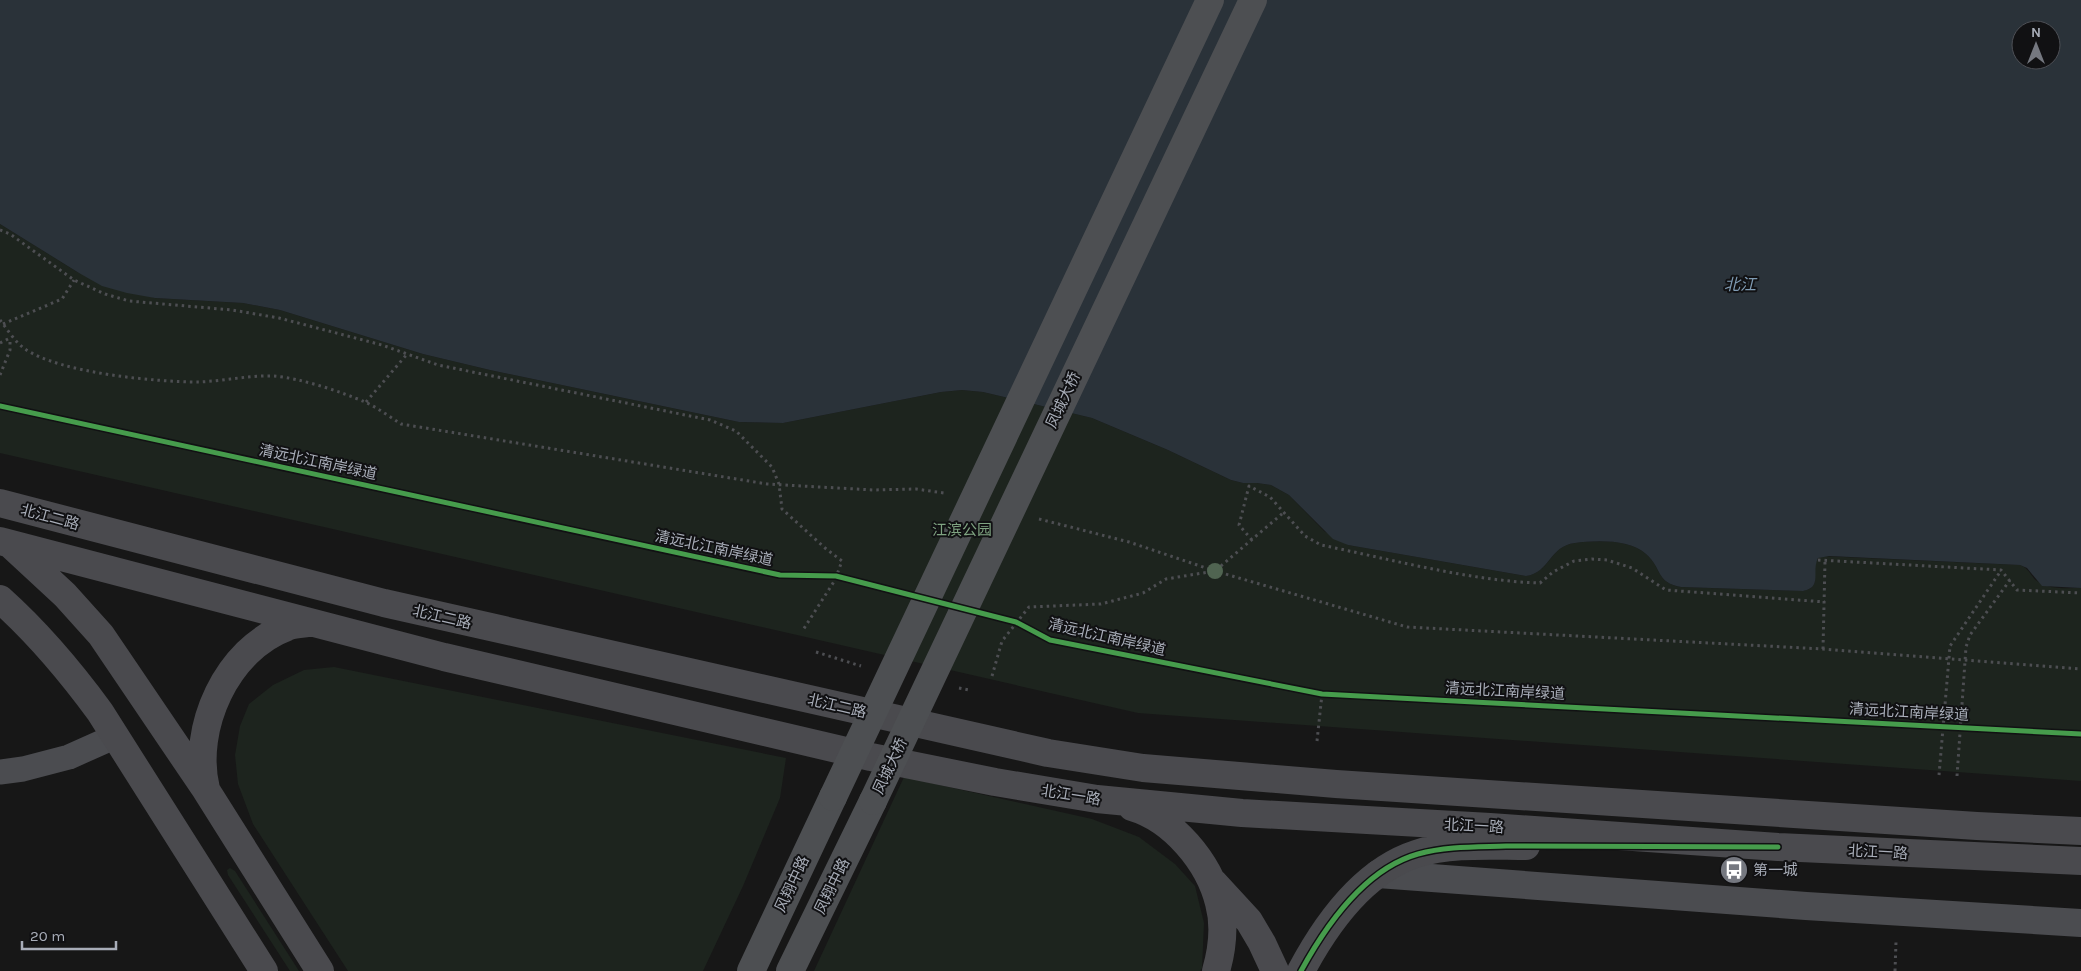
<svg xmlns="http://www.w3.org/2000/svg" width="2081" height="971" font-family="Karla,'Noto Sans SC',sans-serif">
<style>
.green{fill:#1d241e}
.water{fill:#2a3239;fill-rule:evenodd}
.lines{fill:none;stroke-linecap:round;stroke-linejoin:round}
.path{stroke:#4d4e52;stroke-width:3;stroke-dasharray:2.5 4;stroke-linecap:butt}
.minor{stroke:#4b4c50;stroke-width:25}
.tertiary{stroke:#4b4c50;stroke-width:28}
.secondary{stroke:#4a4a4e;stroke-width:28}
.primary{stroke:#4d4f52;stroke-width:28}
.primary-bridge{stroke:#4d4f52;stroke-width:28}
.cycleway-casing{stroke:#111113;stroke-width:8}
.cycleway{stroke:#469c4c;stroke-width:5}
.tree{fill:#506451}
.labels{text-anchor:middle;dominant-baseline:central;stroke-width:4;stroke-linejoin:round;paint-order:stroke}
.street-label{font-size:15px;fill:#a8adb8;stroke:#111113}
.park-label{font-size:15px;fill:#7fa381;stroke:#111113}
.poi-label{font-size:15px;fill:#a8adb8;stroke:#111113;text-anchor:start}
.water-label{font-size:16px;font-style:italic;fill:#7f9bb3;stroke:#111113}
</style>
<rect width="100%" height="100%" fill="#171717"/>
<path class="green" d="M0 224 79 273 155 298 243 303 280 310 423 354 490 370 739 422 783 423 941 392 962 390 983 392 1092 418 1168 450 1231 480 1243 483H1257L1271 485 1289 495 1324 531 1348 545 1526 576C1550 573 1549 546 1575 543 1595 540 1631 539 1646 554 1663 569 1655 582 1681 587L1803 591C1826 587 1806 566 1821 556L2020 565C2030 569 2030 576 2037 581 2049 590 2067 588 2081 588V781L1138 713 0 453Z
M334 667 786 758 780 798 743 886 703 971H348L253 824 238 784 235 755 240 726 249 704 273 685 304 670Z
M904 777 1092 819 1139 837 1175 864 1195 886 1204 923 1202 968 1200 971H814Z
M230 868 235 871 299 971H290L228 875 227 870Z"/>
<path class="water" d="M0 0H2081V588L2042 586 2027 568 2020 565 1829 556 1818 558C1811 572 1823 587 1803 591L1681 587C1655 582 1663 569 1646 554 1631 539 1595 540 1575 543 1549 546 1550 573 1526 576L1348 545 1333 539 1289 495 1271 485 1257 483H1243L1231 480 1168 450 1092 418 983 392 962 390 941 392 783 423 739 422 490 370 423 354 280 310 243 303 155 298 127 293 102 286 79 273 0 224ZM2021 30H2051V60H2021Z"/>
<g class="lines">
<path class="path" d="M0 230 10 234 74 280 105 294 129 301 232 310 279 318 382 345 438 365 710 420 736 431 772 467 779 484 782 509 825 548 842 561 835 580 803 630
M0 320C7 329 15 342 25 349 60 373 155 382 199 382 224 381 249 375 274 376 300 378 342 392 365 402 378 408 390 417 401 424L767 484 873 490 916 489 944 493
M3 324 62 299 74 280
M0 343 10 338
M0 375 10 350V338
M366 402 408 353
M1039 519 1129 542 1215 571 1407 627 1823 649 2081 669
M1252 540 1239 525 1249 486 1270 497 1305 536 1321 545C1390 559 1470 581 1540 583L1553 572 1574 561 1592 559 1607 560 1632 568 1666 590 1825 602
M1818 560 2001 570 2017 590 2081 593
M1823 649 1825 561
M816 652 861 666
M992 676 1002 641 1029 607 1101 604 1143 593 1166 579 1215 571 1283 513
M959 688 969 690
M1317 741 1322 694
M1939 775 1950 646 2000 572
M1957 776 1966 647 1970 635 2010 580
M1895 971 1896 942"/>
<path class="minor" d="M0 772 23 769 69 757 116 736"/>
<path class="tertiary" d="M1378 874 1806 906 2081 923"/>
<path class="secondary" d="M0 503 384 603 1048 753 1143 768 1336 784 1977 826 2081 831
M0 541 444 657 871 757 995 782 1097 799 1242 813 1490 827 1778 847 2081 861
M11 545 65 595 101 635 206 790 320 971
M0 599C38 633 70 671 100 712L264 971
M206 789C191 728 227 649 287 627 294 624 303 624 310 623
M1132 807C1173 819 1209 862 1219 903 1225 925 1222 950 1216 971
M1214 883 1249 921 1262 943 1275 971
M1301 971C1326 924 1364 871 1416 854 1450 843 1491 846 1526 846"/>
<path class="primary" d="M751 971 833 797
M790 971 873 801"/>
<path class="primary-bridge" d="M833 797 1210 0
M873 801 1253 0"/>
<defs>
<path id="cycleway" d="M0 406 780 575 836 576 1016 622 1050 640 1322 694 2081 734
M1301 971C1326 925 1365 869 1418 854 1446 846 1477 847 1506 846L1778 847"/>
</defs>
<use href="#cycleway" class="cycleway-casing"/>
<use href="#cycleway" class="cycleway"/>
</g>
<circle class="tree" cx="1215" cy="571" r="8"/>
<defs>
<symbol id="bus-disc" viewBox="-11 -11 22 22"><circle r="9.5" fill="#757880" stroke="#111113"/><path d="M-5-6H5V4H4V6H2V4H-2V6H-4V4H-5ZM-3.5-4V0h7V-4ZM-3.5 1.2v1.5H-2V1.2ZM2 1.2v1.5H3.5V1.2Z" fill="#fff"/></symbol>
</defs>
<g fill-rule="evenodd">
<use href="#bus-disc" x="1718" y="854" width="32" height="32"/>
</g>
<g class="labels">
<g class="street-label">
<text transform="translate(1063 400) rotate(-65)">凤城大桥</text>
<text transform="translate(318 462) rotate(12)">清远北江南岸绿道</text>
<text transform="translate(50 517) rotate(15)">北江二路</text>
<text transform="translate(714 548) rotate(12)">清远北江南岸绿道</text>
<text transform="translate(442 617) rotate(13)">北江二路</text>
<text transform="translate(1107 637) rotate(13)">清远北江南岸绿道</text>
<text transform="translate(1505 691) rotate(3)">清远北江南岸绿道</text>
<text transform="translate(837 706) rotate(13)">北江二路</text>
<text transform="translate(1909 712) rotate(3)">清远北江南岸绿道</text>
<text transform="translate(890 766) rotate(-65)">凤城大桥</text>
<text transform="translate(1071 795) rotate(9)">北江一路</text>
<text transform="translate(1474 826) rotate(3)">北江一路</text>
<text transform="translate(1878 852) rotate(3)">北江一路</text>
<text transform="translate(792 884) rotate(-65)">风翔中路</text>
<text transform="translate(832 886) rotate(-64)">凤翔中路</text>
</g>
<g class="park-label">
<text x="962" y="530">江滨公园</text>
</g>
<g class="poi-label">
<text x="1753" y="870">第一城</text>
</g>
<g class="water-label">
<text x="1740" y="284">北江</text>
</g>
</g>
<g transform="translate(2036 45)"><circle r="24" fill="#111113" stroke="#4d4f55"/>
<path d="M0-4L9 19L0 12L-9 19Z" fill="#757880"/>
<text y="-8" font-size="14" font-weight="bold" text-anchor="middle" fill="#a8adb8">N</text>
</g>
<path d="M22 941v8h94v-8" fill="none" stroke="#a8adb8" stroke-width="2.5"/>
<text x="30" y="941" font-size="15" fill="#a8adb8" stroke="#111113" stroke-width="4" paint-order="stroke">20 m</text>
</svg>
